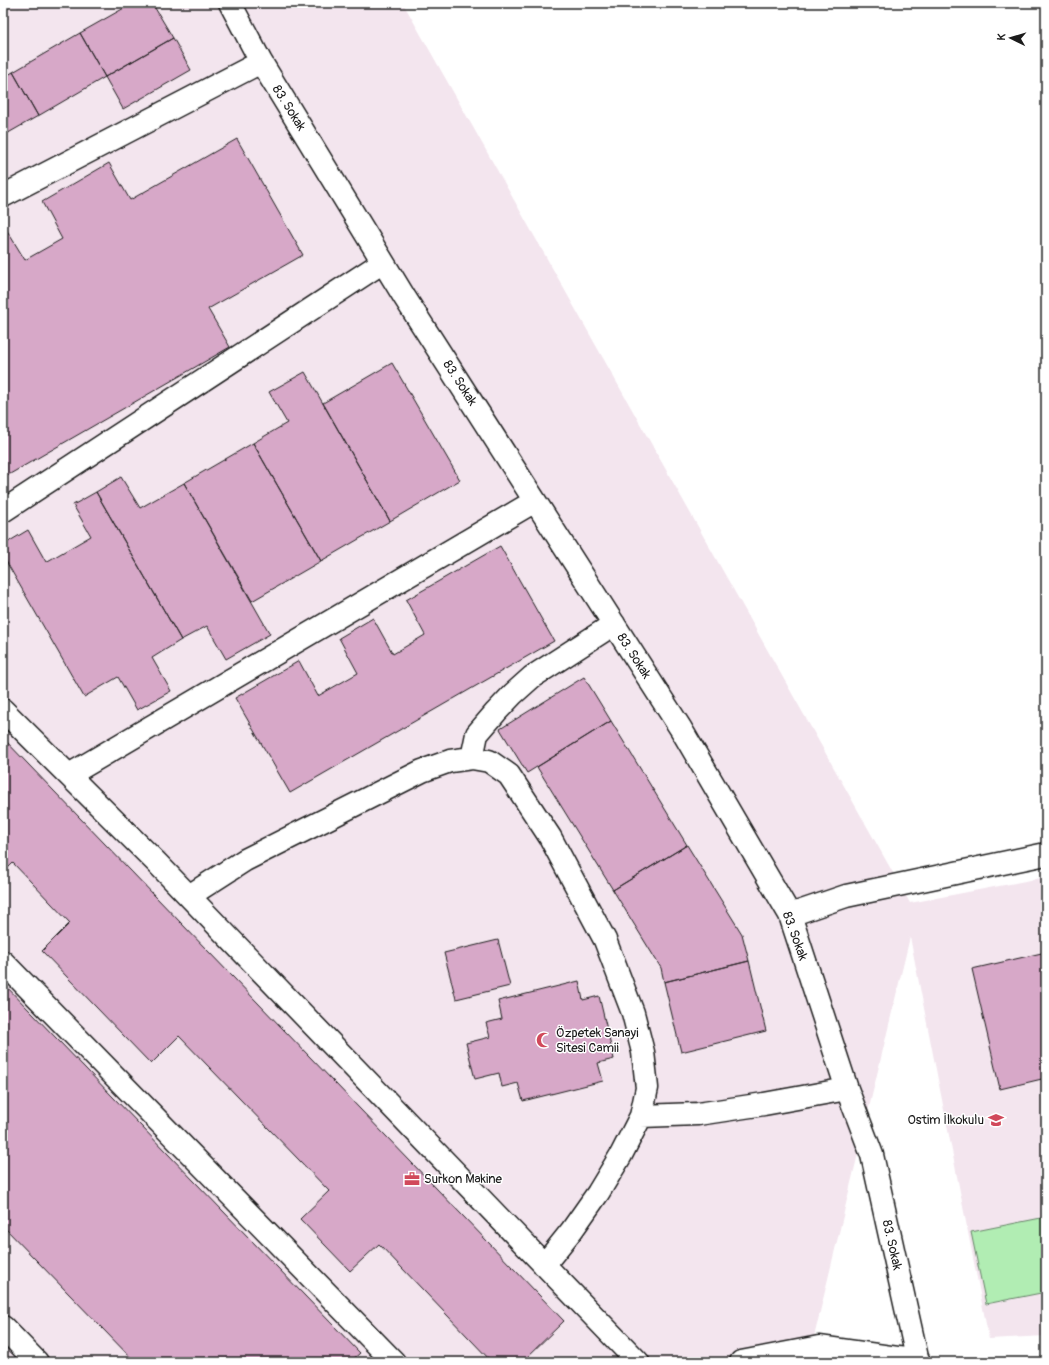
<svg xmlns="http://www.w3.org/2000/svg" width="1049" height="1365" font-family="Pangolin,sans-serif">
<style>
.built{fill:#f3e5ee}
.green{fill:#b1edb3;stroke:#668468}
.building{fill:#d7a8c8;stroke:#1c1c1c}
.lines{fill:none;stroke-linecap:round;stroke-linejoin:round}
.minor-casing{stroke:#1c1c1c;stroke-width:25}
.major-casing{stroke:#1c1c1c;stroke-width:25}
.minor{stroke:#fff;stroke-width:22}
.major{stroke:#fff;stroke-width:22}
.labels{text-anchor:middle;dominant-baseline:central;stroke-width:3;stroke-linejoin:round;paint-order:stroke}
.street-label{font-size:13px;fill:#1c1c1c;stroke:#fff}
.poi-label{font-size:13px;fill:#1c1c1c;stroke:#fff;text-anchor:start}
</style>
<rect width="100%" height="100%" fill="#fff"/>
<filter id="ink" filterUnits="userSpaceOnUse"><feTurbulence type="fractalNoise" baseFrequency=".025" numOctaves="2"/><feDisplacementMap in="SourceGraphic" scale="8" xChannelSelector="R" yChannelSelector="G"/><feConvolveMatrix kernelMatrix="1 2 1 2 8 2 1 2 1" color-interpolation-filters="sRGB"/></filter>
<g filter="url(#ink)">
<path class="built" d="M3 3H403L910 903 1046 877V1336L989 1339 910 937 808 1362H3Z"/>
<path class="green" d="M1046 1217V1292L986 1304 971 1232Z"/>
<path class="building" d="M133 3H152L173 38 105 77 80 33Z
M80 33 105 77 38 116 13 72Z
M173 38 191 70 123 109 105 77Z
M13 72 38 116 3 136V78Z
M237 139 303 255 208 309 230 347 3 478V224L25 260 62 239 42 202 109 163 130 200Z
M392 363 460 480 390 521 323 403Z
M305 372 390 521 321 561 253 443 287 423 269 392Z
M253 443 321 561 252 601 184 483Z
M121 477 140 508 184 483 270 634 226 659 207 626 181 640 96 492Z
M96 492 181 640 152 658 171 691 137 710 118 677 84 697 3 556V545L28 530 46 562 91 536 73 505Z
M500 546 554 641 290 793 235 698 299 661 318 696 358 673 339 638 373 618 393 654 425 635 406 600Z
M584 677 611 721 527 773 500 729Z
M611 721 687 845 613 890 537 767Z
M3 738 564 1321 522 1362H492L379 1244 350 1271 300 1219 329 1191 179 1036 151 1064 42 951 70 923 13 863 3 873Z
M687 845 742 934 749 961 664 982 661 968 613 890Z
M498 940 510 986 456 999 444 953Z
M1046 952V1078L1000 1089 972 969Z
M749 961 766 1031 681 1052 664 982Z
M579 981 583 1000 599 996 614 1059 598 1063 603 1081 523 1101 518 1083 502 1087 499 1073 475 1079 466 1043 490 1037 486 1023 502 1019 498 1001Z
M3 983 360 1353 350 1362H135L3 1226Z"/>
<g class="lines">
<defs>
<path id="minor" d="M230 3 261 62 405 298 681 729 790 915 847 1089 872 1155 918 1362
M3 196 261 62
M3 511 383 262
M3 710 157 863 638 1362
M472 758 477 734 496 712 513 694 532 677 614 624
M69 775 535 501
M189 896 245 860 422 771 450 761 472 758 489 761 509 775 550 837 605 940 633 1013 643 1052 647 1088 641 1116 621 1155 598 1193 572 1230 544 1265
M790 915 846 896 1046 854
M3 962 394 1362
M641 1116 698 1114 764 1104 847 1089
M741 1362 819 1347 919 1361"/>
<path id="major" d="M3 1327 37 1362"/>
</defs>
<use href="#minor" class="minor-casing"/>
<use href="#major" class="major-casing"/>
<use href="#minor" class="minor"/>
<use href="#major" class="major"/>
</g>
</g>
<defs>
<symbol id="mosque-bare" viewBox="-9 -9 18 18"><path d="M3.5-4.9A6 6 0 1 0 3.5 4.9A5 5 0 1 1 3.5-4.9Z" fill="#d1495b" stroke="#fff" stroke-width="2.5" paint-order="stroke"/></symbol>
<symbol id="school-bare" viewBox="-9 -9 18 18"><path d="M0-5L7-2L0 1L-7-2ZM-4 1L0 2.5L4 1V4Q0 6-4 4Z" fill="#d1495b" stroke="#fff" stroke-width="2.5" paint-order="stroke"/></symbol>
<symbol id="office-bare" viewBox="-9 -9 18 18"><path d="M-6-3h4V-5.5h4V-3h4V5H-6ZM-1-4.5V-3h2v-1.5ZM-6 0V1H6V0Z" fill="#d1495b" stroke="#fff" stroke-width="2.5" paint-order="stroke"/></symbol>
</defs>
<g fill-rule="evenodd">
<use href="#mosque-bare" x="533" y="1029" width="22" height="22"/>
<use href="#school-bare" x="985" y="1109" width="22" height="22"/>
<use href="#office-bare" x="401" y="1168" width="22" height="22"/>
</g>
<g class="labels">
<g class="street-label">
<text transform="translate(289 108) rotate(58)">83. Sokak</text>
<text transform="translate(460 383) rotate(57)">83. Sokak</text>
<text transform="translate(634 656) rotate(57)">83. Sokak</text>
<text transform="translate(795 936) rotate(70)">83. Sokak</text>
<text transform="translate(892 1245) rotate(77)">83. Sokak</text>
</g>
<g class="poi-label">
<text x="556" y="1033">Özpetek Sanayi<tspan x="556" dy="15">Sitesi Camii</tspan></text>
<text x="984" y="1120" text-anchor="end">Ostim İlkokulu</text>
<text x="424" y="1179">Surkon Makine</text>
</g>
</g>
<rect width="1049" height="1365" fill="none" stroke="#fff" stroke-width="16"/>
<rect x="8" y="8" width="1033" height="1349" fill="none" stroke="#1c1c1c" stroke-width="1.5" filter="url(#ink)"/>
<g transform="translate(1011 38) rotate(275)" stroke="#ffffff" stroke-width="3" paint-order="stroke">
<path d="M0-3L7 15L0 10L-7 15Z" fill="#1c1c1c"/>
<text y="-6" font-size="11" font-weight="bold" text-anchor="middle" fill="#1c1c1c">K</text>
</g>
</svg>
